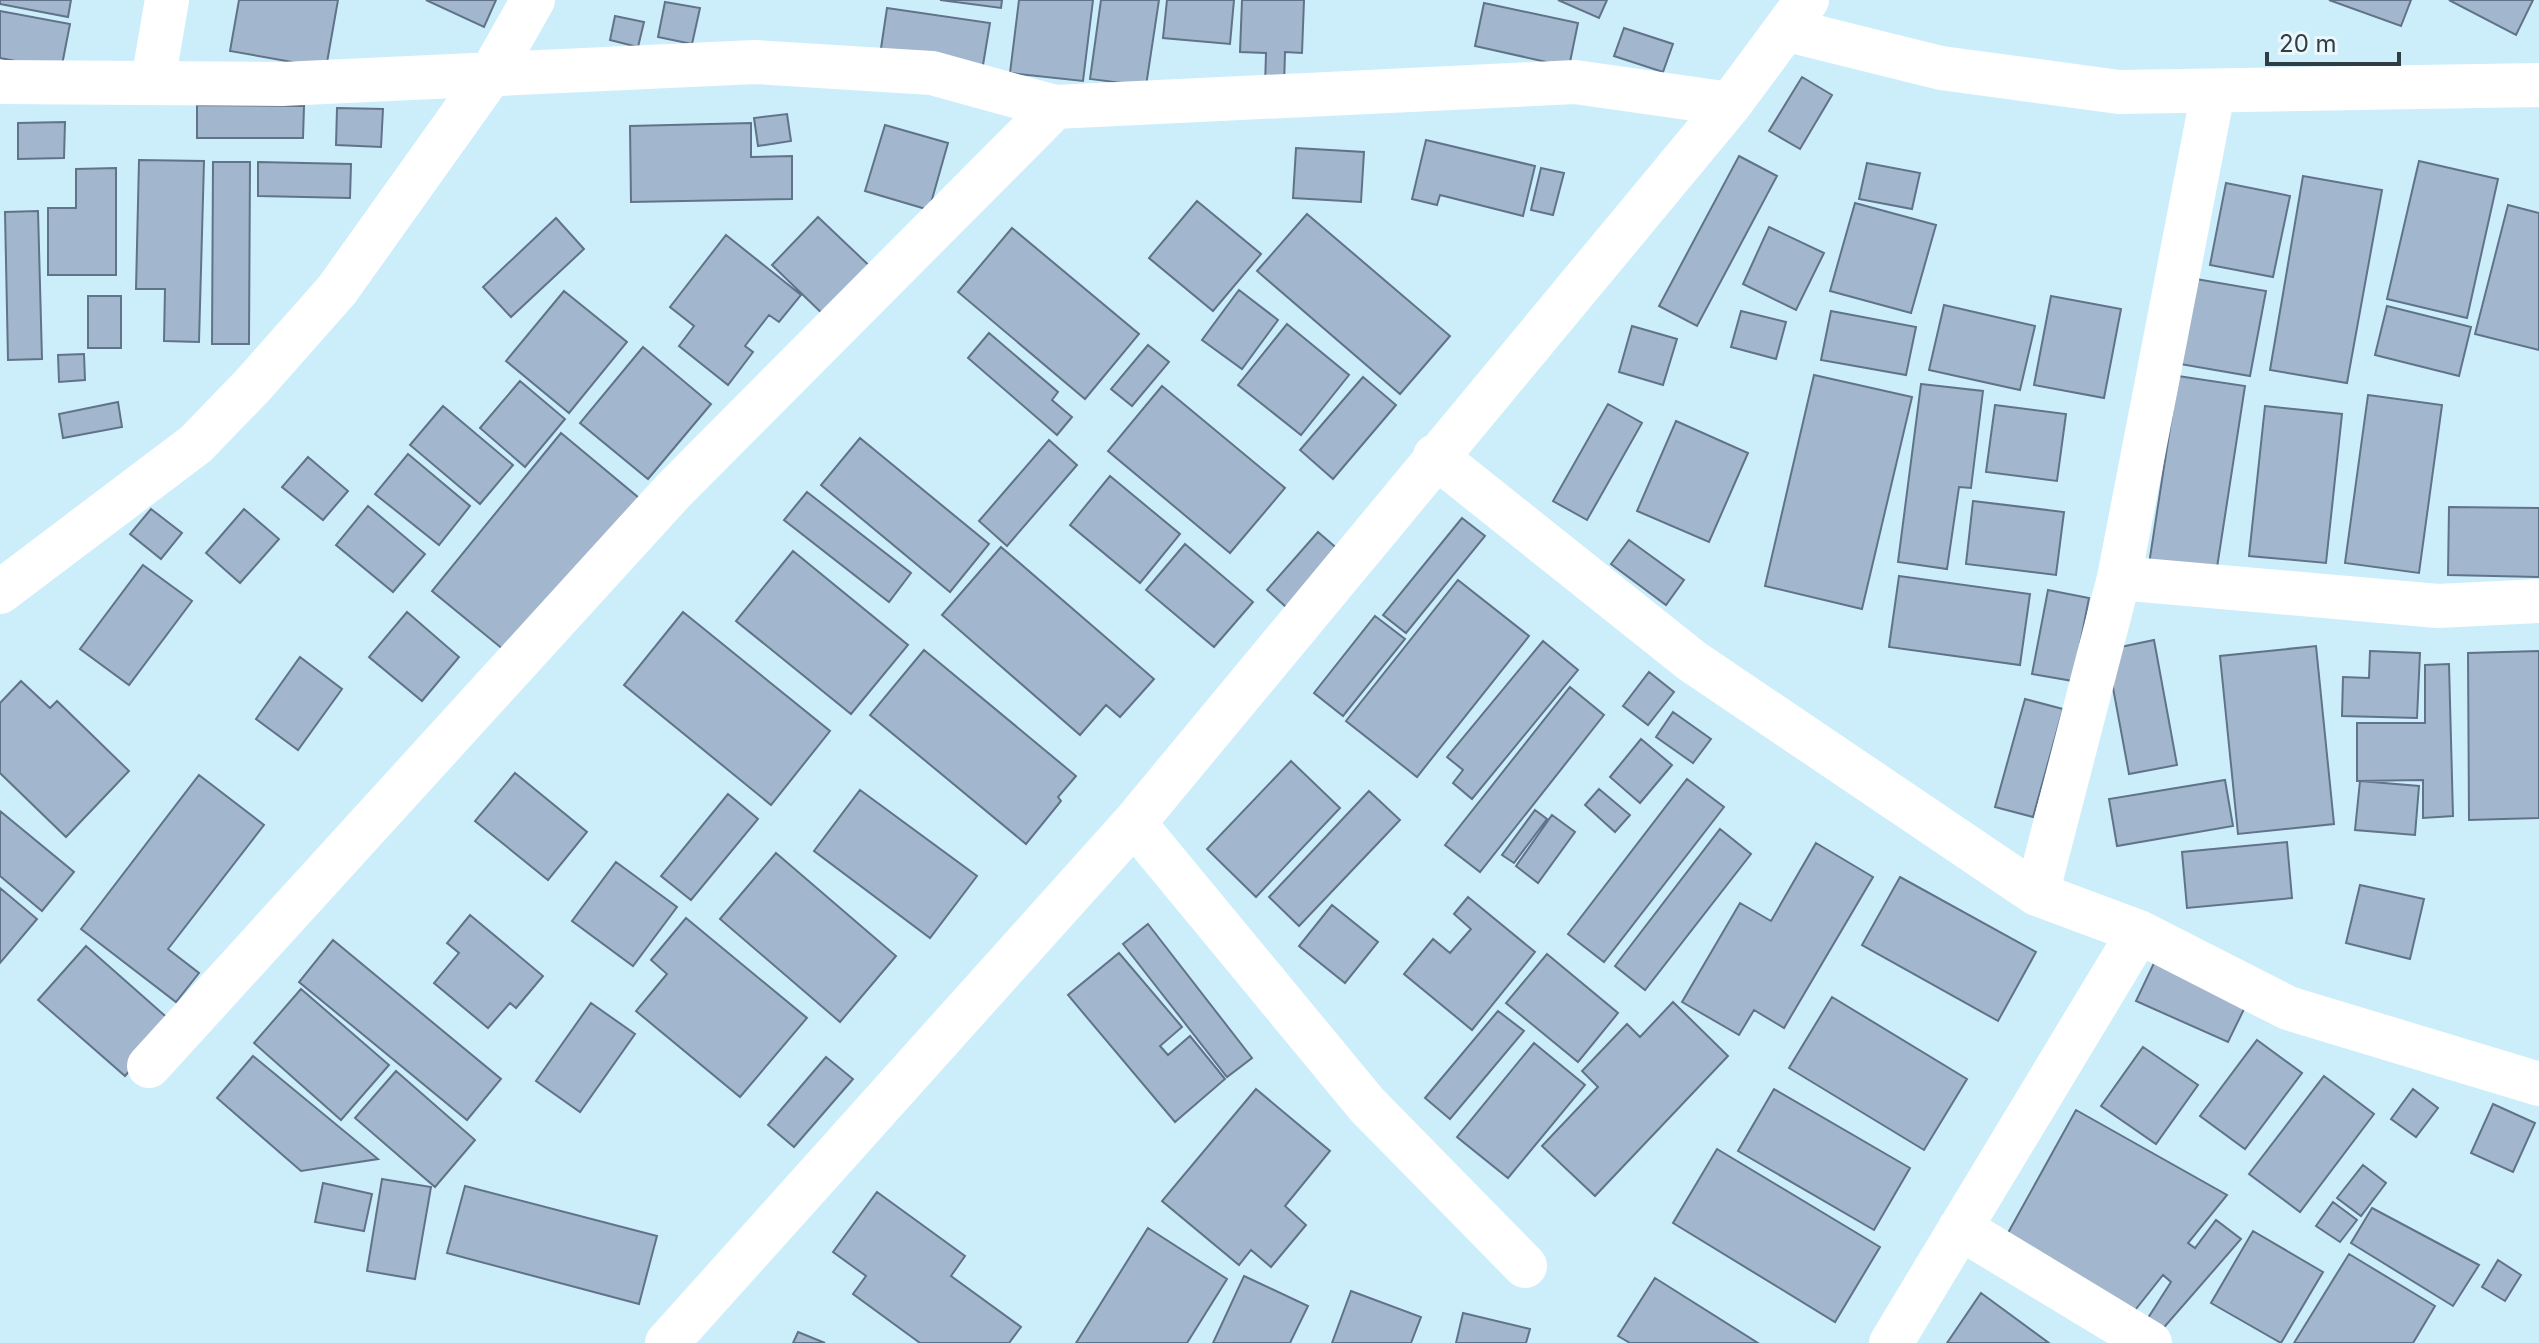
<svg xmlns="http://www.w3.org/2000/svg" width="2539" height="1343" font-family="Inter,sans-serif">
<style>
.building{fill:#a2b6cd;stroke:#607388;stroke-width:2}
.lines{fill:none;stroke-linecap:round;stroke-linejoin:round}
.street{stroke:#fff;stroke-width:44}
</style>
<rect width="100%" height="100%" fill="#cceefb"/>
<path class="building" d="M0 0H71L68 17 0 4Z
M239 0H338L326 68 230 51Z
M426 0H496L484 27Z
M940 0H1002L1001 8Z
M1019 0H1093L1083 81 1010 73Z
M1101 0H1159L1146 86 1090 79Z
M1167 0H1234L1230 44 1163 38Z
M1242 0H1304L1302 53 1285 52 1284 86H1265L1266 53 1240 52Z
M1558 0H1607L1599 18Z
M2329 0H2411L2401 26Z
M2449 0H2533L2516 35Z
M665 2 700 8 692 44 658 37Z
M1484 3 1578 23 1569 67 1475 46Z
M887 8 990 23 982 71 880 55Z
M0 11 70 24 61 70 0 58Z
M615 16 644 22 638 47 610 40Z
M1624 28 1673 44 1663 72 1614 56Z
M1802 77 1832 95 1800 149 1769 131Z
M197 105 304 106 303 138H197Z
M337 108 383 109 381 147 336 145Z
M787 114 791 141 758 146 754 118Z
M65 122 64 158 18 159V123Z
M751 123V157L792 156V199L631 202 630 126Z
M885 125 948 143 929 210 865 191Z
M1426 140 1535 166 1523 216 1440 195 1437 205 1412 199Z
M1296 148 1364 152 1361 202 1293 198Z
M1739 156 1777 176 1697 326 1659 306Z
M139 160 204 161 199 342 164 341 165 289H136Z
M2419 161 2498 179 2467 318 2387 299Z
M213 162H250L249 344H212Z
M258 162 351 164 350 198 258 196Z
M1867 163 1920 173 1912 209 1859 199Z
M116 168V275H48V208H76V169Z
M1541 168 1564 173 1553 215 1531 210Z
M2303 176 2382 190 2347 383 2270 370Z
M2226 183 2290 196 2273 277 2210 265Z
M1197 201 1261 254 1213 311 1149 258Z
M1855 203 1936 225 1911 313 1830 291Z
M2508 205 2539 213V350L2475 334Z
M38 211 42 359 8 360 5 212Z
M1307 214 1450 336 1400 394 1257 271Z
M818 217 877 273 831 322 772 265Z
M556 218 584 249 511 317 483 287Z
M1769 227 1824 253 1796 310 1743 284Z
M1012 228 1139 334 1085 399 958 292Z
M726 235 801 295 779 322 769 315 745 346 753 352 728 385 679 346 694 326 670 307Z
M2196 279 2266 291 2250 376 2180 364Z
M1239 290 1278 320 1242 369 1202 340Z
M564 291 627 342 569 413 506 361Z
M88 296H121V348H88Z
M2051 296 2121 309 2104 398 2034 385Z
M1944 305 2035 326 2020 390 1929 370Z
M2387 306 2471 327 2459 376 2375 355Z
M1741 311 1786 322 1776 359 1731 347Z
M1831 311 1916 327 1906 375 1821 360Z
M1287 324 1349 375 1301 435 1238 385Z
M1632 326 1677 339 1663 385 1619 372Z
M989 333 1058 392 1052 400 1072 417 1057 435 968 358Z
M1148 345 1169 362 1132 406 1111 389Z
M643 347 711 404 648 479 580 423Z
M84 354 85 380 59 382 58 355Z
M1814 375 1912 397 1862 609 1765 586Z
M2178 376 2245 386 2216 574 2149 564Z
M1363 377 1396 405 1333 479 1300 450Z
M520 381 565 419 525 467 480 428Z
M1921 384 1983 391 1971 488 1959 487 1947 569 1898 562Z
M1162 386 1285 488 1230 553 1108 451Z
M2368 395 2442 405 2419 573 2345 563Z
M118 402 122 427 63 438 59 414Z
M1608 404 1642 423 1587 520 1553 501Z
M1995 405 2066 414 2057 481 1986 472Z
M443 406 513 465 480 504 410 445Z
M2265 406 2342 414 2326 563 2249 556Z
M1676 421 1748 453 1709 542 1637 511Z
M561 433 639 498 510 655 432 591Z
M860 438 989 544 950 592 821 485Z
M1049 440 1077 465 1007 546 979 521Z
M408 454 470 506 439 545 375 494Z
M308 457 348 491 323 520 282 487Z
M1110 476 1180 534 1140 583 1070 525Z
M807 492 911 573 889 602 784 520Z
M1973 501 2064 512 2056 575 1966 564Z
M368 506 425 554 393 592 336 545Z
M2449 507 2539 508V577L2448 575Z
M151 509 182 533 161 559 130 534Z
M244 509 279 539 240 583 206 553Z
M1462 518 1485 536 1406 633 1383 615Z
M1318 532 1347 557 1295 615 1267 590Z
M1629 540 1684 580 1666 605 1611 564Z
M1185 544 1253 602 1214 647 1146 590Z
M1001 547 1154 679 1120 717 1106 705 1080 735 942 615Z
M793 551 908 645 851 714 736 621Z
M143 565 192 601 129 685 80 649Z
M1899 576 2030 594 2020 665 1889 647Z
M1458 580 1529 636 1417 777 1346 721Z
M2048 590 2089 598 2073 681 2032 674Z
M407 612 459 657 422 701 369 657Z
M683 612 830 731 771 805 624 685Z
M1375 616 1405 639 1343 716 1314 693Z
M2154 640 2177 765 2129 774 2106 650Z
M1543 641 1578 670 1472 799 1453 783 1463 770 1447 757Z
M2316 646 2334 824 2238 834 2220 656Z
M924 650 1076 776 1058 797 1061 801 1026 844 870 715Z
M2370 651 2420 653 2417 718 2342 716 2343 677 2369 678Z
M2539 651V818L2469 820 2468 653Z
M300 657 342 689 298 750 256 719Z
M2449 664 2453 816 2423 818V780L2357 781V723H2425V665Z
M1649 672 1674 692 1648 725 1623 706Z
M21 681 50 708 57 701 129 771 66 837 0 773V703Z
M1570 687 1604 715 1480 872 1445 845Z
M2025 699 2063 709 2033 817 1995 807Z
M1673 712 1711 739 1693 763 1656 737Z
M1641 739 1672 765 1640 803 1610 777Z
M1291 761 1340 808 1256 897 1207 849Z
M515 773 587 832 548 880 475 821Z
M199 775 264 825 168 949 199 973 176 1002 81 929Z
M1687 779 1724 807 1604 962 1568 934Z
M2225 780 2233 826 2117 846 2109 799Z
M2360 781 2419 786 2415 835 2355 830Z
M1599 789 1630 815 1615 832 1585 805Z
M860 790 977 876 930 938 814 851Z
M1369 791 1400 820 1299 926 1269 897Z
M728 794 758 819 691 900 661 876Z
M1535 810 1547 819 1514 863 1502 855Z
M0 811 74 872 42 911 0 876Z
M1552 815 1575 832 1538 883 1516 866Z
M1720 829 1751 854 1645 990 1615 966Z
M2287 842 2292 898 2187 908 2182 852Z
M1816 843 1873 877 1784 1028 1754 1010 1739 1035 1682 1002 1740 903 1771 921Z
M776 853 896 956 840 1022 720 919Z
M616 862 677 907 633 966 572 921Z
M1900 877 2036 952 1998 1021 1862 945Z
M2360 885 2424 899 2410 959 2346 943Z
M0 888 37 919 0 963Z
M1468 897 1535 952 1472 1030 1404 974 1433 939 1450 953 1471 929 1454 914Z
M1332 905 1378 942 1345 983 1299 946Z
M470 915 543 976 516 1008 510 1003 488 1028 434 983 459 953 447 943Z
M686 918 807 1018 740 1097 636 1011 667 974 651 960Z
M1148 924 1252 1058 1227 1077 1123 944Z
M333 940 501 1079 467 1120 299 982Z
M86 946 172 1022 125 1076 38 1000Z
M1119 953 1182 1027 1160 1046 1168 1055 1190 1036 1225 1079 1175 1122 1068 995Z
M1547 954 1618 1013 1578 1062 1506 1003Z
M2154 963 2246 1005 2228 1042 2136 1001Z
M301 989 389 1065 341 1120 254 1043Z
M1832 997 1967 1079 1924 1150 1789 1068Z
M1673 1002 1728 1056 1595 1196 1542 1146 1598 1087 1582 1071 1627 1024 1640 1037Z
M591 1003 635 1034 580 1112 536 1081Z
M1498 1011 1524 1031 1450 1119 1425 1098Z
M2257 1040 2302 1073 2245 1149 2200 1116Z
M1534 1043 1585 1085 1508 1178 1457 1137Z
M2143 1047 2198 1085 2156 1144 2101 1106Z
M253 1056 378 1159 301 1171 217 1098Z
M826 1057 853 1079 794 1147 768 1125Z
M396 1071 475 1140 435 1187 355 1118Z
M2324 1076 2374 1114 2300 1212 2249 1174Z
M1256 1089 1330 1151 1285 1206 1306 1225 1271 1267 1251 1250 1239 1265 1162 1201Z
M1774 1089 1910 1168 1874 1230 1738 1151Z
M2413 1089 2438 1108 2416 1137 2391 1119Z
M2493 1104 2535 1123 2513 1172 2471 1153Z
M2076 1110 2227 1195 2188 1243 2195 1248 2216 1220 2241 1239 2160 1332 2148 1318 2171 1282 2163 1275 2132 1314 2008 1233Z
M1717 1149 1880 1247 1835 1322 1673 1223Z
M2363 1165 2386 1183 2361 1216 2337 1198Z
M382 1179 431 1187 415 1279 367 1271Z
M323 1183 372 1194 364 1231 315 1222Z
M465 1186 657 1236 639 1304 447 1253Z
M877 1192 965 1256 951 1276 1021 1327 1009 1343H920L853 1294 866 1276 833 1252Z
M2333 1202 2357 1220 2340 1242 2316 1226Z
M2372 1208 2479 1265 2453 1306 2351 1243Z
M1148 1228 1227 1279 1187 1343H1076Z
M2253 1231 2323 1272 2281 1343 2211 1303Z
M2349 1254 2435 1306 2413 1343H2294Z
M2498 1260 2521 1275 2505 1301 2482 1287Z
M1244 1276 1308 1306 1290 1343H1213Z
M1655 1278 1758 1343H1630L1618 1336Z
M1351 1291 1421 1317 1411 1343H1332Z
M1981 1293 2049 1343H1947Z
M1463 1313 1530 1329 1526 1343H1456Z
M798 1332 825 1343H793Z"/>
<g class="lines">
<path class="street" d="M1788 30 1941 68 2119 92 2539 85
M153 81 167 0
M0 82 282 84 755 62 932 73 1055 107 1575 82 1730 104
M1435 456 1692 661 2037 894 2139 932 2288 1008 2539 1084
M2119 578 2438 606 2539 601
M0 592 196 444 253 385 337 290 491 74 533 0
M1134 823 1367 1105 1525 1266
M2037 894 2119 578 2213 92
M149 1066 673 491 1055 107
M1960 1228 2150 1343
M667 1343 1134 823 1730 104 1807 0
M1891 1343 2139 932"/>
</g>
<path d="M2267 52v12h132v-12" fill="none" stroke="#303d42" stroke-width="4"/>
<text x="2279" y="52" font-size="24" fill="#303d42" stroke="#eaf7fd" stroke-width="6" paint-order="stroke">20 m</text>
</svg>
